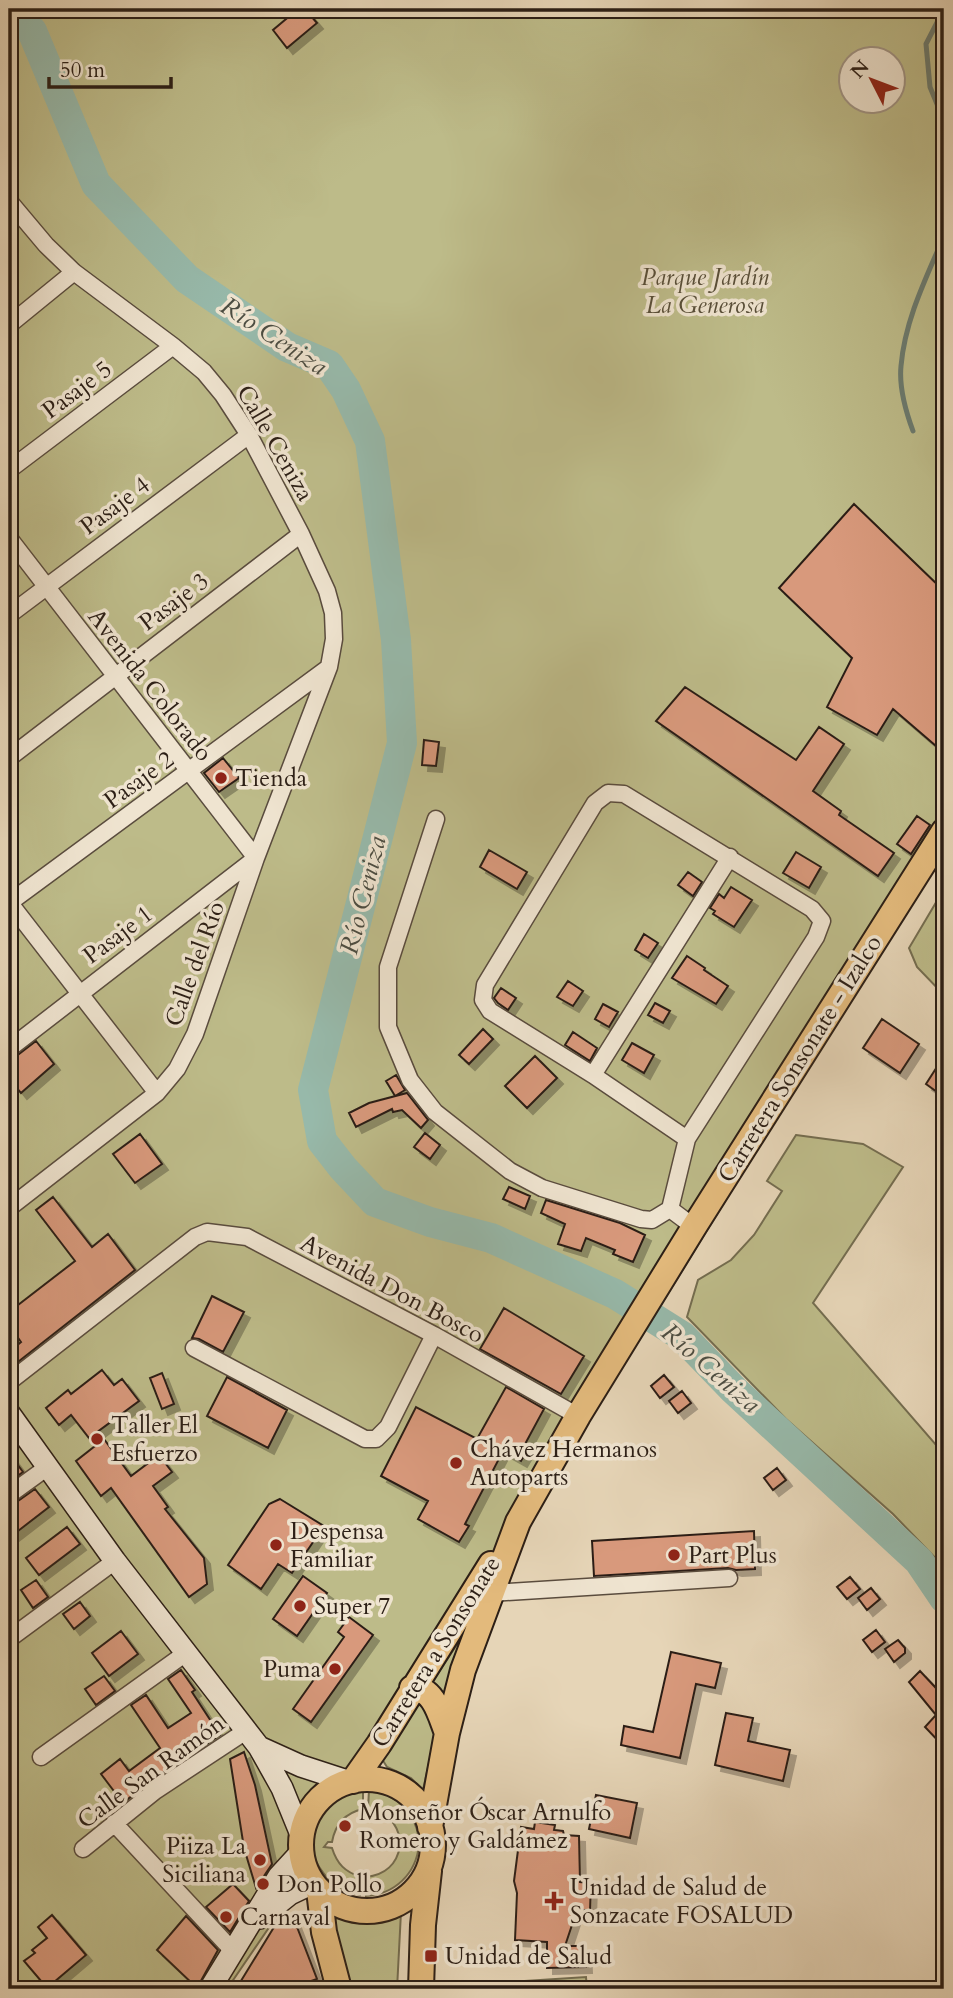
<svg xmlns="http://www.w3.org/2000/svg" width="953" height="1998" font-family="Cardo,serif">
<style>
.green{fill:#bdbb89;stroke:#746d50;stroke-width:2;fill-rule:evenodd}
.lines{fill:none;stroke-linecap:round;stroke-linejoin:round}
.stream{stroke:#6c7b6f;stroke-width:5}
.river{stroke:#97b9aa;stroke-width:30}
.building{fill:#d8997b;stroke:#2c1f16;stroke-width:2;filter:url(#shadow)}
.street-casing{stroke:#5a4c3e;stroke-width:19}
.secondary-casing{stroke:#2c1f16;stroke-width:24}
.primary-casing{stroke:#2c1f16;stroke-width:28}
.street{stroke:#efe4d0;stroke-width:16}
.secondary{stroke:#efe4d0;stroke-width:21}
.primary{stroke:#e3ba7c;stroke-width:24}
.poi-dot{fill:#8f2418;stroke:#efe4d0;stroke-width:2.5}
.labels{text-anchor:middle;dominant-baseline:central;stroke-width:7;stroke-linejoin:round;paint-order:stroke}
.park-label{font-size:24px;font-style:italic;fill:#584e38;stroke:#efe4d0}
.street-label{font-size:24px;fill:#2c1f16;stroke:#efe4d0}
.poi-label{font-size:24px;fill:#2c1f16;stroke:#efe4d0;text-anchor:start}
.water-label{font-size:26px;font-style:italic;fill:#4c4d42;stroke:#efe4d0}
</style>
<defs>
<filter id="shadow"><feDropShadow dx="6" dy="6" stdDeviation="0" flood-color="#0004"/></filter>
</defs>
<rect width="100%" height="100%" fill="#e6d5b7"/>
<filter id="stains"><feTurbulence type="fractalNoise" baseFrequency=".00286" numOctaves="4"/><feColorMatrix values="0 0 0 0 .2 0 0 0 0 .09 0 0 0 0 .02 0 0 0 .5 -.17"/></filter>
<radialGradient id="worn" r=".72"><stop offset=".6" stop-color="#630" stop-opacity="0"/><stop offset="1" stop-color="#630" stop-opacity=".3"/></radialGradient>
<path class="green" d="M9 9H944V847L361 1790H363V1809C345 1813 335 1825 332 1842H328L324 1847 332 1848C337 1864 345 1872 361 1877L360 1895C338 1891 326 1880 315 1860L227 1989H9ZM852 60H894V102H852Z
M944 889V995L917 967 909 948Z
M796 1135 863 1144 903 1167 813 1303 944 1454V1567L893 1514 786 1419 687 1317 698 1280 731 1260 754 1235 782 1191 767 1181Z
M475 1617 445 1704 431 1684Z
M421 1699 437 1726 423 1790 411 1778 387 1767 382 1759Z
M369 1790C396 1794 415 1811 419 1839L400 1840C397 1822 386 1812 368 1809Z
M419 1845C416 1874 395 1894 366 1896V1877C385 1875 397 1864 400 1846Z
M401 1912 397 1989H351L328 1914C354 1924 375 1924 401 1912Z
M586 1977 587 1989H511L510 1982Z"/>
<g class="lines">
<path class="stream" d="M944 9 926 44 930 87 944 121
M913 431C906 412 899 386 901 366 905 320 926 278 944 236"/>
<path class="river" d="M9 10 32 31 96 184 187 279 287 347 329 365 346 390 370 441 396 640 402 743 313 1090 322 1141 343 1168 375 1202 430 1222 491 1238 615 1294 682 1336 734 1390 919 1561 944 1598"/>
</g>
<path class="building" d="M298 9H305L317 23 287 48 273 30Z
M854 504 944 591V734L936 746 893 709 877 735 827 707 852 658 779 588Z
M685 687 796 760 819 727 844 744 813 791 841 811 839 815 894 853 878 876 656 721Z
M424 740 439 742 436 766 422 765Z
M223 758 239 778 219 792 204 773Z
M917 816 930 825 911 854 897 844Z
M489 850 527 872 517 889 480 867Z
M796 852 821 867 809 888 783 873Z
M688 872 702 882 693 896 678 885Z
M731 887 752 900 734 927 713 914 715 911 710 908 719 894 724 898Z
M644 934 658 943 648 958 635 950Z
M687 956 705 968 704 970 728 986 716 1004 672 978Z
M568 981 583 991 573 1006 557 997Z
M501 988 516 998 508 1010 498 1003 494 998Z
M655 1003 670 1011 663 1023 648 1015Z
M603 1004 618 1012 609 1027 595 1019Z
M882 1019 919 1044 900 1073 863 1048Z
M483 1029 493 1039 469 1064 459 1055Z
M573 1032 597 1048 590 1061 565 1045Z
M36 1041 54 1064 21 1093 9 1078V1059L15 1057Z
M632 1043 654 1055 644 1073 622 1060Z
M535 1056 557 1078 527 1108 505 1086Z
M944 1056V1097L926 1084Z
M396 1075 405 1090 395 1096 386 1081Z
M407 1093 428 1120 421 1128 402 1110 393 1112 392 1109 356 1127 349 1113 369 1103Z
M425 1133 440 1145 430 1159 414 1147Z
M140 1134 162 1164 135 1183 113 1154Z
M509 1187 530 1196 525 1209 503 1199Z
M53 1197 92 1247 108 1234 135 1270 9 1369V1352L21 1342 9 1325V1312L75 1261 36 1210Z
M546 1200 620 1223 645 1235 633 1262 613 1254 615 1250 586 1238 581 1251 558 1244 565 1224 541 1213Z
M212 1296 244 1312 223 1352 199 1339 192 1338Z
M504 1308 584 1356 561 1394 480 1349Z
M102 1370 114 1385 122 1379 139 1401 89 1438 71 1415 59 1425 46 1408 68 1390 71 1394Z
M162 1373 174 1404 162 1409 150 1378Z
M664 1375 674 1387 660 1398 651 1386Z
M227 1377 287 1410 268 1448 207 1416Z
M506 1387 544 1409 524 1446 528 1449 521 1461 503 1451 465 1524 469 1526 459 1542 418 1519 428 1501 381 1476 416 1407 477 1439Z
M682 1391 691 1403 678 1413 669 1401Z
M104 1439 131 1476 159 1455 172 1472 153 1486 168 1507 165 1509 204 1558 207 1584 189 1597 111 1488 101 1496 76 1461Z
M9 1453 23 1472 9 1482Z
M777 1468 786 1480 773 1490 764 1478Z
M35 1489 49 1507 9 1538V1505L15 1503Z
M280 1499 324 1526 292 1573 278 1564 261 1589 228 1565 269 1504Z
M67 1527 80 1544 39 1575 26 1558Z
M754 1531 755 1569 736 1570 728 1568 594 1576 592 1541Z
M303 1576 327 1593 297 1636 273 1619Z
M850 1577 860 1589 847 1599 837 1587Z
M36 1580 48 1597 33 1608 21 1590Z
M871 1588 880 1599 867 1610 858 1598Z
M80 1602 90 1616 74 1629 63 1614Z
M349 1617 373 1635 311 1722 293 1709 344 1637 338 1632Z
M876 1630 885 1642 872 1652 863 1640Z
M121 1631 138 1654 109 1676 92 1653Z
M898 1640 905 1648V1653L894 1662 885 1649Z
M671 1652 721 1663 715 1688 696 1684 680 1758 621 1745 624 1726 653 1732Z
M181 1670 195 1690 192 1692 220 1735 149 1782 123 1803 101 1774 120 1759 129 1771 160 1748 131 1705 146 1695 168 1728 191 1713 168 1679Z
M920 1671 935 1687 944 1679V1747L925 1727 936 1715 909 1682Z
M104 1676 115 1691 96 1705 85 1689Z
M726 1713 753 1718 748 1741 790 1750 783 1781 715 1765Z
M244 1752 255 1785 272 1864 256 1888 244 1848 230 1759Z
M596 1795 637 1803 630 1838 589 1829Z
M535 1822 555 1825 554 1830 563 1831 564 1835 579 1836 580 1882 591 1883 590 1910H577L565 1946H585L586 1967 547 1968V1942L515 1940 517 1893 514 1881 521 1827 534 1829Z
M233 1884 249 1901 230 1932 206 1907Z
M292 1914 317 1979 288 1989H236L279 1919 285 1915Z
M52 1915 86 1955 47 1988 24 1961 35 1953 32 1950 47 1938 38 1927Z
M186 1916 218 1950 197 1988 157 1950Z"/>
<g class="lines">
<defs>
<path id="street" d="M9 201 46 245 74 272 173 346 204 372 223 395 249 435 301 534 327 591 333 613 334 639 329 667 256 858 195 1034 177 1069 157 1093 9 1208
M9 325 74 272
M9 470 173 346
M9 538 256 858 9 1049
M9 615 249 435
M9 758 301 534
M436 819 388 967V1027L410 1080 435 1112 510 1171 542 1188 641 1219 652 1220 670 1209
M9 902 157 1093
M9 903 328 668
M593 1075 730 857
M687 1139 593 1075 490 1011 483 1000 485 985 595 803 608 793 624 794 812 909 822 921 816 937 687 1139 670 1209 694 1227
M194 1348 365 1439H376L388 1427 434 1335
M9 1382 195 1237 207 1232 247 1237 434 1335 578 1416
M9 1495 49 1466
M491 1593 729 1578
M9 1639 115 1561
M41 1757 186 1653
M114 1823 233 1951
M83 1849 155 1791 246 1731"/>
<path id="secondary" d="M9 1413 115 1561 259 1747 282 1788 302 1837
M259 1747 301 1766 347 1781
M260 1918 290 1894 313 1883
M210 1989 279 1876 302 1851"/>
<path id="primary" d="M412 1688C434 1688 440 1715 447 1733
M301 1845a66 66 0 1 1 132 0a66 66 0 1 1-132 0Z
M353 1781 379 1744 491 1564
M430 1827 447 1733 463 1670 518 1522 578 1416 694 1227 944 831
M319 1890 324 1932 339 1989
M421 1989 423 1925 429 1871"/>
</defs>
<use href="#street" class="street-casing"/>
<use href="#secondary" class="secondary-casing"/>
<use href="#primary" class="primary-casing"/>
<use href="#street" class="street"/>
<use href="#secondary" class="secondary"/>
<use href="#primary" class="primary"/>
</g>
<g class="poi-dot">
<circle cx="221" cy="778" r="7"/>
<circle cx="97" cy="1439" r="7"/>
<circle cx="456" cy="1463" r="7"/>
<circle cx="276" cy="1545" r="7"/>
<circle cx="674" cy="1555" r="7"/>
<circle cx="300" cy="1606" r="7"/>
<circle cx="335" cy="1669" r="7"/>
<circle cx="345" cy="1826" r="7"/>
<circle cx="260" cy="1860" r="7"/>
<circle cx="263" cy="1884" r="7"/>
<path d="M550.5 1890.5h7v7h7v7h-7v7h-7v-7h-7v-7h7z"/>
<circle cx="226" cy="1917" r="7"/>
<rect x="424" y="1949" width="14" height="14" rx="3.5"/>
</g>
<g class="labels">
<g class="park-label">
<text x="705" y="277">Parque Jardín<tspan x="705" dy="28">La Generosa</tspan></text>
</g>
<g class="street-label">
<text transform="translate(77 390) rotate(-37)">Pasaje 5</text>
<text transform="translate(275 443) rotate(60)">Calle Ceniza</text>
<text transform="translate(115 506) rotate(-37)">Pasaje 4</text>
<text transform="translate(174 602) rotate(-37)">Pasaje 3</text>
<text transform="translate(150 685) rotate(52)">Avenida Colorado</text>
<text transform="translate(139 780) rotate(-36)">Pasaje 2</text>
<text transform="translate(118 935) rotate(-37)">Pasaje 1</text>
<text transform="translate(195 964) rotate(-70)">Calle del Río</text>
<text transform="translate(800 1059) rotate(-58)">Carretera Sonsonate - Izalco</text>
<text transform="translate(392 1289) rotate(28)">Avenida Don Bosco</text>
<text transform="translate(436 1652) rotate(-58)">Carretera a Sonsonate</text>
<text transform="translate(151 1772) rotate(-36)">Calle San Ramón</text>
</g>
<g class="poi-label">
<text x="235" y="778">Tienda</text>
<text x="111" y="1425">Taller El<tspan x="111" dy="28">Esfuerzo</tspan></text>
<text x="470" y="1449">Chávez Hermanos<tspan x="470" dy="28">Autoparts</tspan></text>
<text x="290" y="1531">Despensa<tspan x="290" dy="28">Familiar</tspan></text>
<text x="688" y="1555">Part Plus</text>
<text x="314" y="1606">Super 7</text>
<text x="321" y="1669" text-anchor="end">Puma</text>
<text x="359" y="1812">Monseñor Óscar Arnulfo<tspan x="359" dy="28">Romero y Galdámez</tspan></text>
<text x="246" y="1846" text-anchor="end">Piiza La<tspan x="246" dy="28">Siciliana</tspan></text>
<text x="277" y="1884">Don Pollo</text>
<text x="570" y="1887">Unidad de Salud de<tspan x="570" dy="28">Sonzacate FOSALUD</tspan></text>
<text x="240" y="1917">Carnaval</text>
<text x="445" y="1956">Unidad de Salud</text>
</g>
<g class="water-label">
<text transform="translate(274 336) rotate(33)">Río Ceniza</text>
<text transform="translate(363 895) rotate(-76)">Río Ceniza</text>
<text transform="translate(711 1368) rotate(41)">Río Ceniza</text>
</g>
</g>
<rect width="953" height="1998" fill="none" stroke="#e6d5b7" stroke-width="35"/>
<rect x="10" y="10" width="932" height="1977" fill="none" stroke="#2c1f16" stroke-width="3.5"/>
<rect x="18" y="18" width="918" height="1963" fill="none" stroke="#2c1f16" stroke-width="2"/>
<g transform="translate(872 80) rotate(312)"><circle r="33" fill="#efe4d0" stroke="#a19586" stroke-width="2"/>
<path d="M0-5L12 26L0 18L-12 26Z" fill="#8f2418"/>
<text y="-10" font-size="19" font-weight="bold" text-anchor="middle" fill="#2c1f16">N</text>
</g>
<path d="M49 77v10h122v-10" fill="none" stroke="#2c1f16" stroke-width="3.5"/>
<text x="60" y="77" font-size="21" fill="#2c1f16" stroke="#efe4d0" stroke-width="5" paint-order="stroke">50 m</text>
<rect width="100%" height="100%" filter="url(#stains)"/>
<rect width="100%" height="100%" fill="url(#worn)"/>
</svg>
